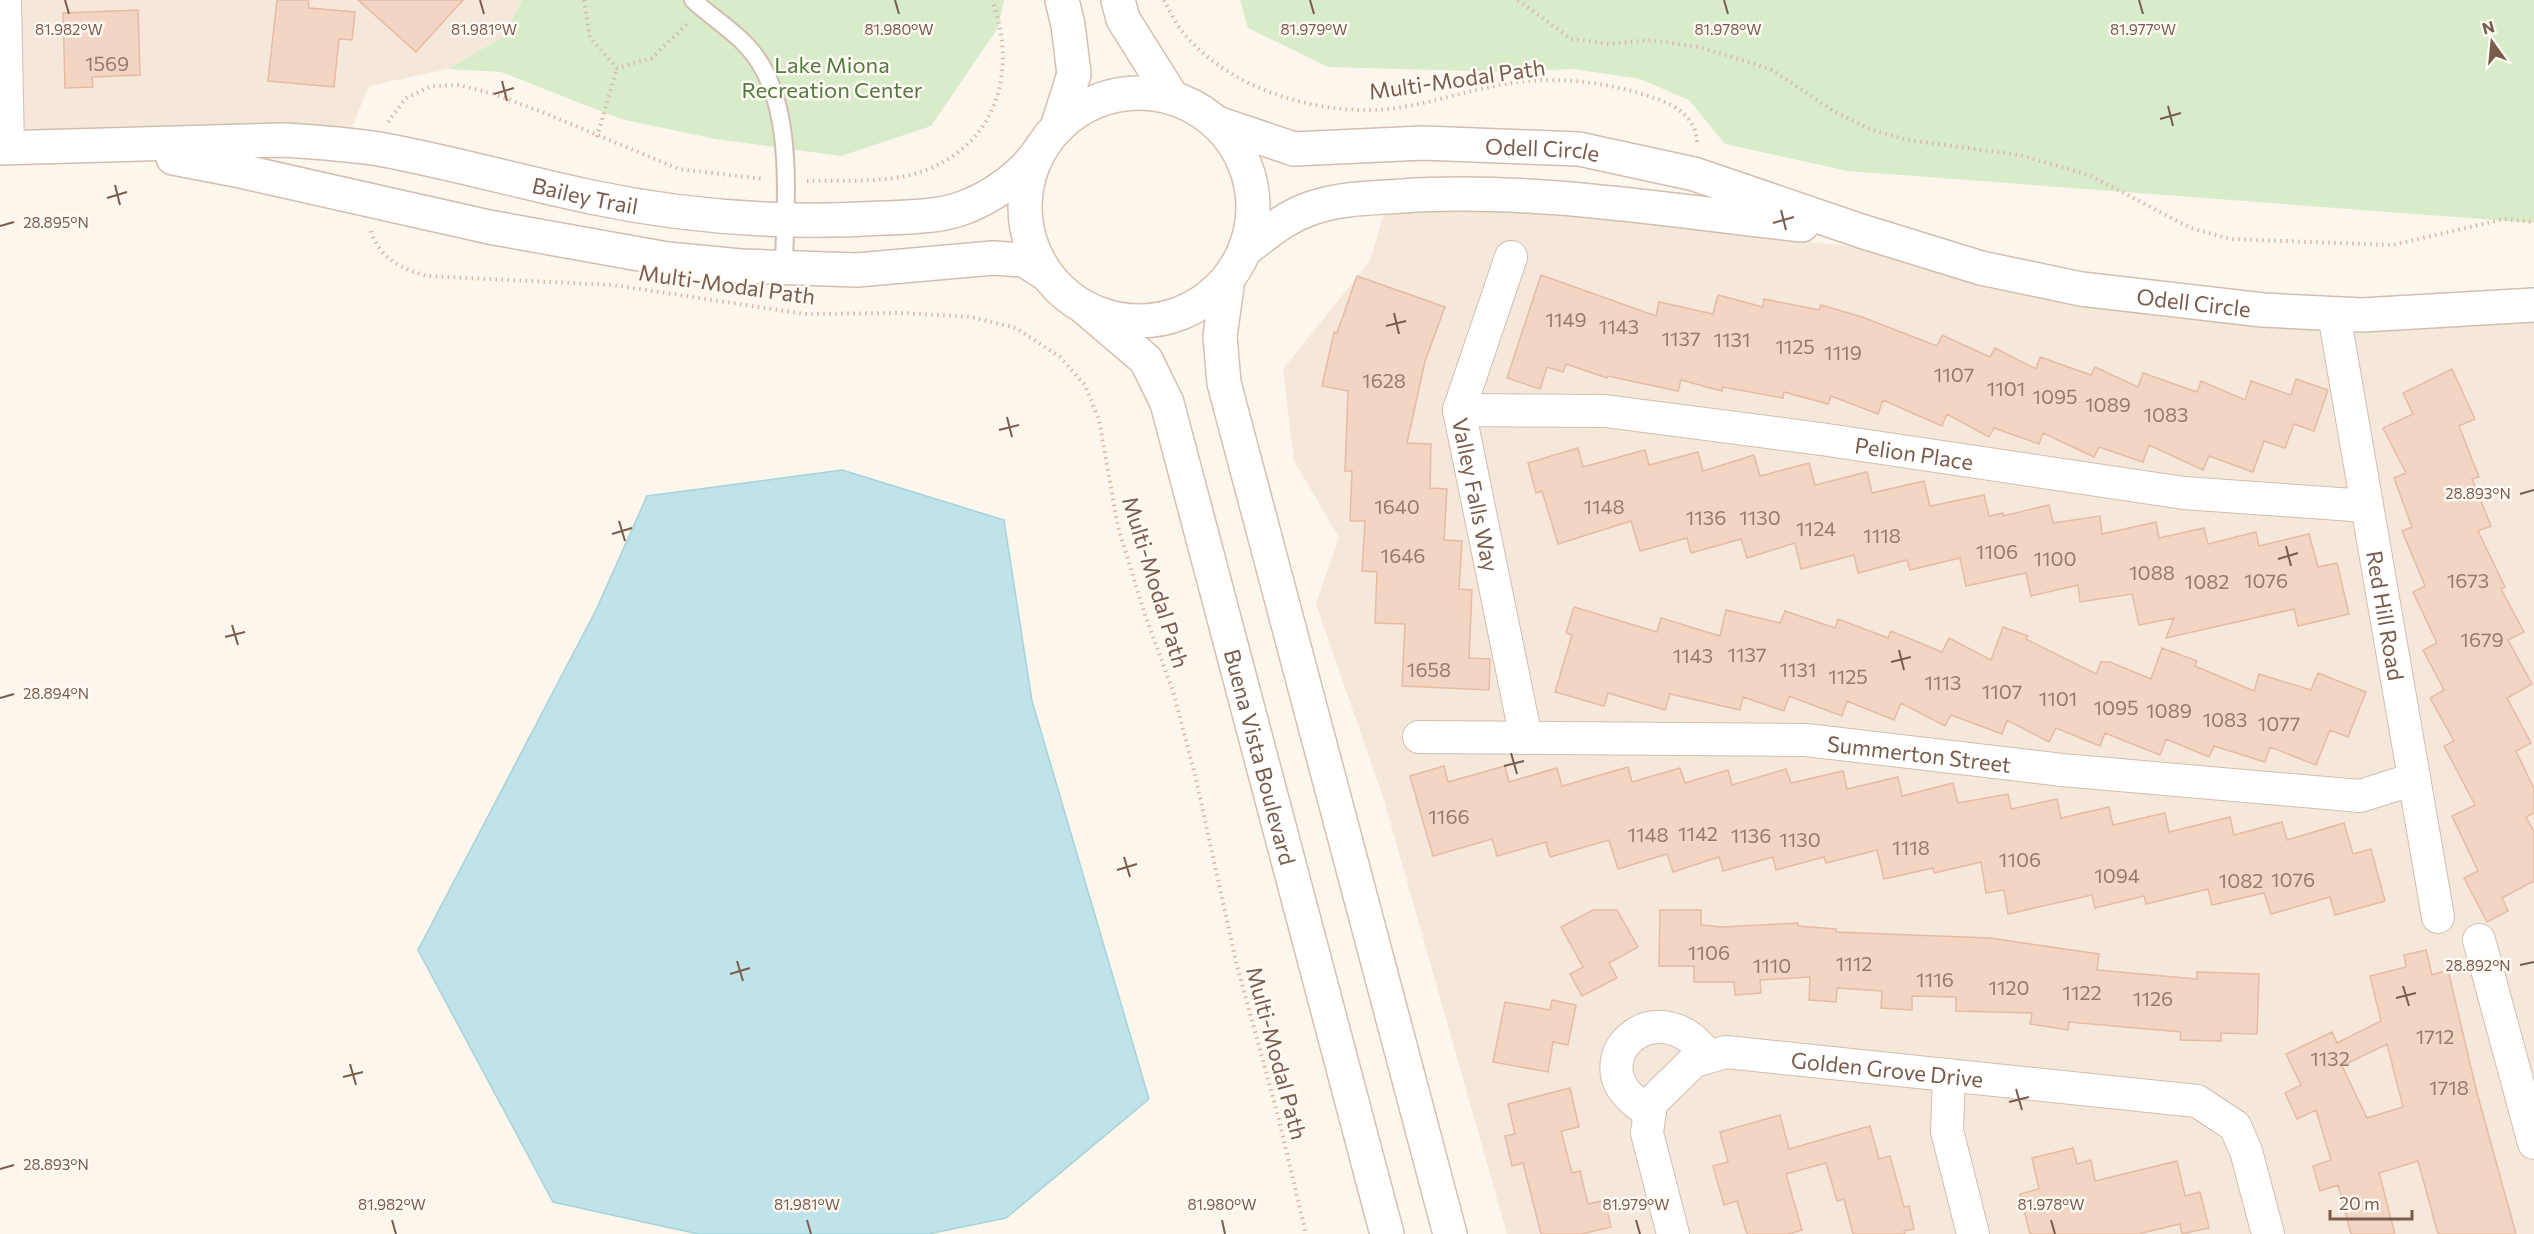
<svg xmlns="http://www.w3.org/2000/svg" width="2534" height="1234" font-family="Commissioner,sans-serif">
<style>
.residential{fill:#f5e8da}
.green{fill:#d8ecc9}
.water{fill:#bfe3e8;stroke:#a5d3da;stroke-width:1.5}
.building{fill:#f3d5c3;stroke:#e6bba3;stroke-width:1.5;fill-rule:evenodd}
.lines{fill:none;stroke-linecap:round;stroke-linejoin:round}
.service-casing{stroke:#d1beb0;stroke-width:20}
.minor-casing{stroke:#d1beb0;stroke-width:34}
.tertiary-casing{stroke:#d1beb0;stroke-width:36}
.secondary-casing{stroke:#d6c0b0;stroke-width:36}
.path{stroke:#d9b8a5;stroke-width:4;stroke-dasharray:1.5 4.5;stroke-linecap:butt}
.service{stroke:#fff;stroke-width:16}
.minor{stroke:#fff;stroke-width:32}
.tertiary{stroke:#fff;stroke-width:33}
.secondary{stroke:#fff;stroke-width:33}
.ticks{fill:none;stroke:#7a5c4d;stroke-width:2}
.labels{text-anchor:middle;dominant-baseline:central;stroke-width:5;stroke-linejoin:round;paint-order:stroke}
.number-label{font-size:20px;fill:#987a6a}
.park-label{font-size:22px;fill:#537a41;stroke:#fffaf3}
.street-label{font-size:22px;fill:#7a5c4d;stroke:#fffaf3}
.ticks-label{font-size:15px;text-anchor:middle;fill:#7a5c4d;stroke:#fffaf3;stroke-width:5;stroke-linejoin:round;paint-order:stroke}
</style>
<rect width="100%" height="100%" fill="#fdf6ec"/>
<path class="residential" d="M0 0H522L504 36 448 69 369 86 351 129 283 125 0 132Z
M1425 210H1503L1607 219 1859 247 2079 304 2169 316 2263 326 2534 320V1234H1507L1384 800 1316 604 1339 537 1294 461 1283 369 1370 261 1384 213Z"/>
<path class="green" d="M522 0H1004L998 28 931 126 841 156 715 139 621 119 501 72 448 69 504 36Z
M1240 0H2534V223L1848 171 1725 144 1689 100 1640 79 1574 69 1508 72 1328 67 1248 28Z"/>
<path class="water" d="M842 470 1004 520 1032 701 1149 1099 1006 1218 928 1234H698L553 1202 418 950 596 610 647 496Z"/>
<path class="building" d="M277 0H308L309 8 355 12 352 40 339 39 334 87 268 81Z
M358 0H463L416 52Z
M138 10 140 75 92 77 93 87 65 88 63 13Z
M1541 275 1656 316 1659 302 1713 314 1718 295 1763 307 1764 299 1819 310 1821 305 1862 317 1937 346 1942 335 1990 357 1995 348 2036 369 2040 357 2091 375 2095 367 2138 387 2143 373 2197 392 2201 381 2245 400 2251 381 2291 395 2296 379 2328 390 2314 431 2294 424 2285 448 2264 441 2253 472 2209 456 2203 470 2149 445 2143 462 2099 447 2094 457 2043 433 2039 444 1994 428 1989 437 1947 414 1942 426 1883 400 1878 414 1831 396 1828 404 1784 392 1783 398 1723 387 1722 391 1681 380 1678 391 1608 376 1607 378 1566 364 1563 372 1547 367 1540 389 1507 378Z
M1357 276 1445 307 1425 361 1407 443 1431 444 1430 488 1447 489 1444 540 1462 541 1459 589 1472 590 1469 658 1490 659 1489 690 1402 686 1405 624 1375 623 1377 572 1362 571 1365 521H1350L1352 471H1345L1348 391 1322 386 1334 332 1337 333Z
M2452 369 2475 419 2459 426 2479 477 2472 479 2491 526 2478 531 2505 587 2501 589 2524 632 2508 640 2532 684 2507 698 2531 743 2516 751 2534 789V813L2526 817 2534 832V881L2502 898 2508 911 2487 922 2464 878 2478 871 2452 816 2475 805 2444 746 2454 741 2430 698 2444 690 2423 650 2437 643 2413 592 2425 586 2402 531 2412 527 2394 478 2406 473 2383 428 2413 414 2403 393Z
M1578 448 1583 467 1645 450 1649 465 1698 452 1703 471 1754 455 1760 476 1809 463 1815 485 1867 472 1872 493 1924 481 1930 506 1984 495 1989 516 2003 513V516L2049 505 2053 523 2100 516 2102 534 2156 522 2159 538 2204 528 2208 544 2256 532 2259 546 2309 534 2318 567 2337 563 2349 614 2298 626 2294 609 2166 638 2174 618 2139 625 2132 594 2080 602 2078 585 2031 596 2026 573 1966 586 1960 558 1910 570 1907 560 1858 573 1854 555 1801 569 1795 543 1747 558 1741 539 1691 553 1687 538 1640 551 1631 521 1558 544 1542 491 1536 493 1528 463Z
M1574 607 1657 632 1661 618 1720 636 1726 610 1780 623 1785 611 1835 628 1838 619 1888 638 1891 631 1942 652 1949 638 1991 660 2003 627 2028 636 2026 639 2096 674 2101 662H2110L2151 679 2162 648 2197 661 2195 666 2254 691 2259 674 2311 690 2318 673 2366 692 2348 737 2330 730 2316 765 2270 747 2265 762 2214 746 2209 757 2166 739 2160 755 2105 733 2100 746 2056 728 2049 742 2007 720 2002 734 1951 715 1945 726 1901 703 1894 720 1847 701 1842 716 1789 696 1784 711 1743 697 1740 710 1670 694 1665 710 1608 693 1604 706 1555 692 1572 635 1566 633Z
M1444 766 1448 782 1505 766 1509 782 1557 768 1562 786 1628 767 1632 782 1680 768 1685 783 1728 770 1732 785 1786 769 1791 783 1843 771 1847 789 1898 777 1902 796 1953 783 1958 803 2008 794 2011 809 2057 799 2061 818 2109 807 2113 825 2165 813 2169 832 2230 817 2234 835 2282 822 2287 840 2344 823 2353 854 2371 849 2385 901 2335 915 2330 897 2271 914 2264 893 2212 905 2208 889 2146 904 2144 896 2095 908 2092 895 2008 914 2004 890 1986 893 1981 862 1934 873 1933 868 1884 879 1877 850 1826 863 1824 857 1776 870 1773 857 1723 871 1719 857 1673 872 1667 854 1618 869 1609 840 1550 857 1546 842 1497 856 1492 839 1433 856 1410 776Z
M1593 910H1617L1638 947 1609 963 1617 978 1582 996 1570 974 1583 967 1561 927Z
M1660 910H1701V925L1722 927 1798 923V926L1836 929V932L1990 938 2099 954 2097 970 2197 979V972L2259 974 2257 1034 2221 1033V1041L2180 1040 2181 1032 2069 1022 2068 1030 2030 1024 2032 1013 1956 1011V997L1912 996V1010L1881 1008 1882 991 1837 988 1836 1002 1809 1000 1810 977 1760 980 1761 993 1735 995 1734 982H1694V966H1659Z
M2426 950 2432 975 2448 970 2477 1093 2516 1234H2438L2418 1161 2379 1173 2395 1234H2351L2338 1185 2320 1191 2313 1166 2331 1160 2316 1110 2297 1119 2285 1093 2301 1085 2286 1054 2332 1032 2337 1043 2381 1021 2370 976 2406 967 2404 955ZM2387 1044 2403 1107 2367 1118 2342 1066Z
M1552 1000 1576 1005 1568 1045 1553 1042 1548 1072 1493 1062 1505 1002 1550 1010Z
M1570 1088 1579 1127 1561 1131 1572 1173 1580 1171 1588 1204 1605 1200 1611 1227 1582 1234H1541L1523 1163 1512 1166 1505 1136 1515 1134 1508 1104Z
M1780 1115 1789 1149 1870 1126 1879 1159 1890 1156 1904 1207 1909 1206 1914 1229 1904 1231 1905 1234H1853L1844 1199 1837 1201 1826 1163 1786 1174 1802 1230 1788 1234H1747L1737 1201 1724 1205 1713 1166 1728 1162 1720 1132Z
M2073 1148 2077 1164 2091 1160 2095 1181 2177 1161 2185 1196 2200 1192 2209 1228 2182 1234 2180 1224 2138 1234H2030L2020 1194 2039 1189 2032 1158Z"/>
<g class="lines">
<defs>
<path id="service" d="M693 0C710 16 730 28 746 45 797 98 785 199 784 267"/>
<g id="minor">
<path d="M5 0 8 148"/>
<path id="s1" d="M1511 257 1459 410 1526 738"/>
<path id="s2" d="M2334 314 2438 917"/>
<path id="s3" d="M1459 410 1605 411 1821 439 2184 493 2367 506"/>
<path id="s4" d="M1419 737 1806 740 2062 770 2360 796 2414 779"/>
<path d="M2479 940 2534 1143"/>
<path d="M1949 1075 1947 1131 1973 1234"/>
<path d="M1650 1112C1644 1108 1636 1104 1631 1098 1585 1055 1658 988 1708 1056"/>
<path id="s5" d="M1673 1234 1647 1133 1651 1103 1694 1061 1726 1052 2197 1101 2235 1126 2246 1151 2268 1234"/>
</g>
<g id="tertiary">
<path id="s6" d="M1217 123 1294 149 1423 143 1579 149 1694 174 1861 231 1981 268 2081 289 2263 310 2362 315 2534 305"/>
<path id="s7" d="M0 148 284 140C316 142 347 144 379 149 450 162 520 182 591 197 686 217 787 224 884 218 909 217 936 217 960 209 992 198 1024 175 1042 147"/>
<path d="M173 158 236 170 489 227 667 259 741 266 857 270 993 258 1024 260 1046 274"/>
<path d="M1246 249C1266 234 1287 216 1312 208 1341 198 1372 198 1402 196 1535 187 1670 211 1802 225"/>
</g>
<g id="secondary">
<path d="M1118 0 1123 19 1172 97"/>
<circle cx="1139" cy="207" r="114"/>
<path d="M1057 128 1074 74 1068 25 1062 0"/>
<path d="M1228 279 1220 336 1224 383 1450 1234"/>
<path id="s8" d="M1085 308 1146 360 1167 403 1387 1234"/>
</g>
</defs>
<use href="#service" class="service-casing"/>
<use href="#minor" class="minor-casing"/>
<use href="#tertiary" class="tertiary-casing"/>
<use href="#secondary" class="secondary-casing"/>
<path class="path" d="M584 0 590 38 617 68 652 58 687 24
M1164 0C1170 11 1176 25 1185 35 1227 84 1297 108 1360 110 1412 112 1462 90 1512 83 1558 76 1607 82 1651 97 1674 104 1698 117 1697 145
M1518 0 1571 39 1609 44 1651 40 1698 47 1732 57 1772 70 1835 112 1872 130 1908 140 2019 155 2062 167 2091 176 2191 228 2230 239 2393 245 2504 219 2534 222
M388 122 406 98 432 86 459 85 494 94 542 112 679 169 763 179
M597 137 617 68
M807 181C846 180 892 184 929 169 1000 139 1017 67 992 0
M371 231C379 258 402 269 427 276L613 285 805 314 903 313 971 317 1016 328 1060 357 1085 385 1099 420 1118 527 1145 615 1173 691 1196 779 1236 962 1278 1116 1306 1234"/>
<use href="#service" class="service"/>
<use href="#minor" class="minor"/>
<use href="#tertiary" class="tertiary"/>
<use href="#secondary" class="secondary"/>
</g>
<path class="ticks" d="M65 0 69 14M480 0 484 14M895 0 899 14M1310 0 1314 14M1724 0 1728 14M2139 0 2143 14M502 81 507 101M494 94 514 88M2168 106 2173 126M2160 119 2181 113M115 185 120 205M107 198 127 192M1781 210 1786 230M1773 223 1794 217M0 226 14 222M1394 313 1399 334M1386 326 1406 321M1007 417 1012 437M999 430 1019 425M2520 494 2534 490M619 521 625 541M612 534 632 528M2286 546 2291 566M2278 559 2298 553M232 625 238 645M225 637 245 632M1899 650 1904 670M1891 662 1911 657M0 698 14 694M1511 753 1517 774M1504 766 1524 761M1124 857 1130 877M1117 870 1137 864M737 961 743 981M2520 965 2534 962M730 974 750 968M2403 986 2409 1006M2396 998 2416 993M350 1064 356 1085M343 1077 363 1072M2016 1089 2022 1110M2009 1102 2029 1097M0 1169 14 1165M392 1220 396 1234M807 1220 811 1234M1222 1220 1225 1234M1636 1220 1640 1234M2051 1220 2055 1234"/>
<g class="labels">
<g class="number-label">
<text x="107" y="63">1569</text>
<text x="1566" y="319">1149</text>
<text x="1619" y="326">1143</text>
<text x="1681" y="338">1137</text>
<text x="1732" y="339">1131</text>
<text x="1795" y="346">1125</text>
<text x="1843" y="352">1119</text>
<text x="1954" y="374">1107</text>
<text x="1384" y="380">1628</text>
<text x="2006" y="388">1101</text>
<text x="2055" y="396">1095</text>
<text x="2108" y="404">1089</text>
<text x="2166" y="414">1083</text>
<text x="1397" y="506">1640</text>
<text x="1604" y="506">1148</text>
<text x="1706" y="517">1136</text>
<text x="1760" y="517">1130</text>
<text x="1816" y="528">1124</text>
<text x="1882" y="535">1118</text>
<text x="1997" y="551">1106</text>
<text x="1403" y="555">1646</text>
<text x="2055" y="558">1100</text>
<text x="2152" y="572">1088</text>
<text x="2266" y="580">1076</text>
<text x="2468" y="580">1673</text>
<text x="2207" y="581">1082</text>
<text x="2482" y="639">1679</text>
<text x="1747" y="654">1137</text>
<text x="1693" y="655">1143</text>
<text x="1429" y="669">1658</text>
<text x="1798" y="669">1131</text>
<text x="1848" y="676">1125</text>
<text x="1943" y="682">1113</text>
<text x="2002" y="691">1107</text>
<text x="2058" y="698">1101</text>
<text x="2116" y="707">1095</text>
<text x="2169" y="710">1089</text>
<text x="2225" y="719">1083</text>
<text x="2279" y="723">1077</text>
<text x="1449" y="816">1166</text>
<text x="1698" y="833">1142</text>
<text x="1648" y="834">1148</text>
<text x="1751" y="835">1136</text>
<text x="1800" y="839">1130</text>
<text x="1911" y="847">1118</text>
<text x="2020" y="859">1106</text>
<text x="2117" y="875">1094</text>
<text x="2293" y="879">1076</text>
<text x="2241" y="880">1082</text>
<text x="1709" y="952">1106</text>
<text x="1854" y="963">1112</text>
<text x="1772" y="965">1110</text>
<text x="1935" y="979">1116</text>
<text x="2009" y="987">1120</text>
<text x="2082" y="992">1122</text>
<text x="2153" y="998">1126</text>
<text x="2435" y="1036">1712</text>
<text x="2330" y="1058">1132</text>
<text x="2449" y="1087">1718</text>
</g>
<g class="park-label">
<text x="832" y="64">Lake Miona<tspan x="832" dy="25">Recreation Center</tspan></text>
</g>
<g class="street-label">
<text transform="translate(1457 79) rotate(-8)">Multi-Modal Path</text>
<text stroke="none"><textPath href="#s6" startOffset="330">Odell Circle</textPath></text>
<text stroke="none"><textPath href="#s7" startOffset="591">Bailey Trail</textPath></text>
<text transform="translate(727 284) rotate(8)">Multi-Modal Path</text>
<text stroke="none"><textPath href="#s6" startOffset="1002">Odell Circle</textPath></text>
<text stroke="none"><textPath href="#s3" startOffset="458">Pelion Place</textPath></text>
<text stroke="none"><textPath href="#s1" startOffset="248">Valley Falls Way</textPath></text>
<text transform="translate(1156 582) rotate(73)">Multi-Modal Path</text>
<text stroke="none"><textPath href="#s2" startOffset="306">Red Hill Road</textPath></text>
<text stroke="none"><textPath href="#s4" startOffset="501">Summerton Street</textPath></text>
<text stroke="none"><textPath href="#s8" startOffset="494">Buena Vista Boulevard</textPath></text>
<text transform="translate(1277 1053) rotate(75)">Multi-Modal Path</text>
<text stroke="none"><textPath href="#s5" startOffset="390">Golden Grove Drive</textPath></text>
</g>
</g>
<g class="ticks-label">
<text x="69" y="35">81.982°W</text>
<text x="484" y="35">81.981°W</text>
<text x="899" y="35">81.980°W</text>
<text x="1314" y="35">81.979°W</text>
<text x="1728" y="35">81.978°W</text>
<text x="2143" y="35">81.977°W</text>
<text x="56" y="228">28.895°N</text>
<text x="2478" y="499">28.893°N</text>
<text x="56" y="699">28.894°N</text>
<text x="2478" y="971">28.892°N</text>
<text x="56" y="1170">28.893°N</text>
<text x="392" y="1210">81.982°W</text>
<text x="807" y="1210">81.981°W</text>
<text x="1222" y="1210">81.980°W</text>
<text x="1636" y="1210">81.979°W</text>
<text x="2051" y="1210">81.978°W</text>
</g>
<g transform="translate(2492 42) rotate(345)" stroke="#fffaf3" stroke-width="4.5" paint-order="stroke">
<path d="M0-4.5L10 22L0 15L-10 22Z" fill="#7a5c4d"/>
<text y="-9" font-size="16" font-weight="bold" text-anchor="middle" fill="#7a5c4d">N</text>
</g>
<path d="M2330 1210v9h82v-9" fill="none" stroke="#7a5c4d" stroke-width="3"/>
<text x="2339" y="1210" font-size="18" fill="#7a5c4d" stroke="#fffaf3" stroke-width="4.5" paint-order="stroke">20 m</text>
</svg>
